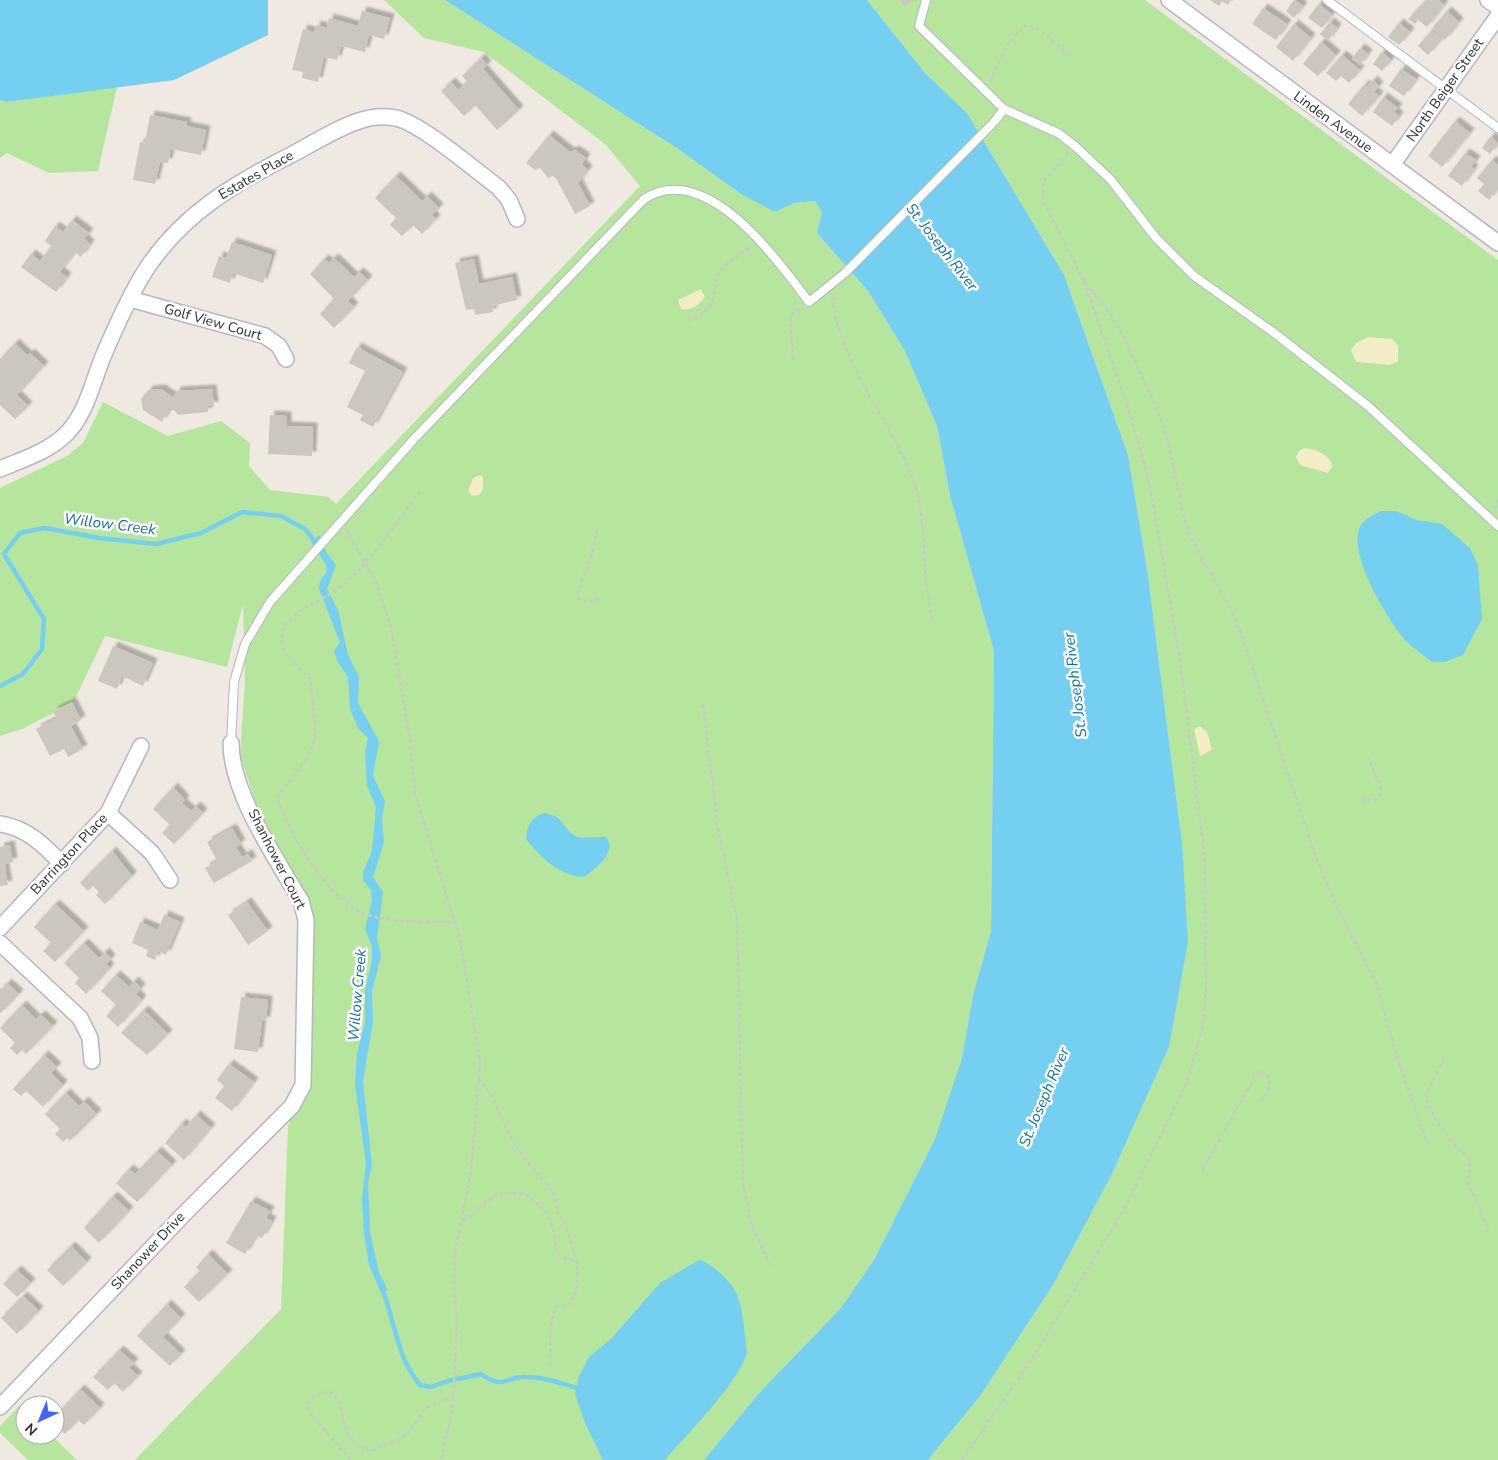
<svg xmlns="http://www.w3.org/2000/svg" width="1498" height="1460" font-family="'Nunito Sans',sans-serif">
<style>
.green{fill:#b6e59e}
.sand{fill:#f3ecc5}
.water{fill:#75cff0}
.lines{fill:none;stroke-linecap:round;stroke-linejoin:round}
.stream{stroke:#75cff0;stroke-width:4.5}
.building{fill:#cbc7bf;filter:url(#shadow)}
.lane-casing{stroke:#b4b7c1;stroke-width:10}
.street-casing{stroke:#b4b7c1;stroke-width:18}
.path{stroke:#c9c9c9;stroke-width:2.5;stroke-dasharray:4 2.5;stroke-linecap:butt}
.lane{stroke:#fff;stroke-width:8}
.street{stroke:#fff;stroke-width:15}
.labels{text-anchor:middle;dominant-baseline:central;stroke-width:5;stroke-linejoin:round;paint-order:stroke}
.street-label{font-size:14px;fill:#2e2e2e;stroke:#fff}
.water-label{font-size:15px;font-style:italic;fill:#0d6fa3;stroke:#fff}
</style>
<defs>
<filter id="shadow"><feDropShadow dx="4.5" dy="-4.5" stdDeviation="1" flood-color="#0004"/></filter>
</defs>
<rect width="100%" height="100%" fill="#efe9e1"/>
<path class="green" d="M384 0H445L678 149 741 194 775 211 794 203 815 201 822 212 817 233 868 291 905 351 937 426 950 496 994 651 991 931 973 995 962 1058 935 1139 874 1260 840 1309 760 1392 704 1460H135L281 1309 288 1126 303 1085 307 930 270 847 240 755 245 682 243 604 227 667 105 636 73 703 22 729 0 736V488L67 456 83 443 103 402 168 436 221 421 250 443 249 466 270 490 329 497 336 504 640 186 605 144 484 52 424 38Z
M867 0H1145L1498 260V1460H928L980 1396 1053 1285 1112 1174 1169 1047 1182 843 1147 568 1128 455 1064 275 967 113 925 73Z
M117 87 98 171 49 173 7 153 0 158V100L7 102Z
M20 1405 25 1410V1435H51L77 1460H28L0 1433V1426Z"/>
<path class="sand" d="M701 289 705 297C699 305 691 311 681 309L678 300Z
M1368 337 1393 339 1398 346V362L1390 365 1356 362 1351 350 1356 343Z
M1304 448C1315 449 1326 453 1332 463V467L1328 473 1300 465 1296 457 1299 451Z
M480 475 483 477V490L479 495 472 496 468 491 473 478Z
M1198 727H1201L1207 732 1212 750 1200 756 1194 729Z"/>
<path class="water" d="M0 0H268V35L174 80 7 102 0 100Z
M445 0H867L925 73 967 113 1064 275 1128 455 1147 568 1182 843 1188 942 1169 1047 1112 1174 1053 1285 980 1396 928 1460H704L760 1392 840 1309 874 1260 935 1139 962 1058 973 995 991 931 994 651 950 496 937 426 905 351 868 291 817 233 822 212 815 201 794 203 775 212 741 194 678 149Z
M1381 511H1396L1417 520 1442 524 1470 548 1478 565 1482 619 1463 655 1445 662H1432C1421 653 1408 645 1400 634 1384 612 1348 554 1360 527 1364 519 1373 515 1381 511Z
M319 535 326 552 336 565 327 589 338 610 348 655 359 677 358 703 379 741 373 776 385 801 382 819 384 842 373 877 383 892 377 938 381 956 372 991 373 1022 363 1081 372 1166 368 1182 370 1232 379 1273 388 1290 381 1293 369 1265 364 1233 362 1199 366 1163 355 1084 357 1053 365 1023V991L372 960V946L365 929 372 901 371 890 363 880V872L372 851 376 807 367 786 365 751 368 738 358 728 350 709 348 677 337 661 334 651 340 642 319 589 320 581 327 571 326 565 311 542Z
M544 813C566 817 561 827 575 836 582 840 597 836 606 837L610 845C607 861 597 867 584 877 561 877 540 857 526 839 527 826 531 817 544 813Z
M699 1260C711 1262 734 1284 738 1297 744 1314 744 1333 747 1351 743 1378 685 1437 665 1460H603L585 1423 575 1394 579 1376 589 1357 611 1339 660 1283Z"/>
<g class="lines">
<path class="stream" d="M0 686 23 674 42 649 44 619 4 554 20 533 45 528 99 538 156 544 201 533 242 512 281 516 305 529 317 544
M382 1288C395 1321 396 1356 420 1385L431 1387 448 1381 481 1374C505 1391 504 1376 526 1377 543 1377 560 1383 577 1388"/>
</g>
<path class="building" d="M900 0H914L904 6Z
M1210 0H1231L1228 5 1222 1 1219 6Z
M1294 0 1303 6 1294 18 1286 11Z
M1426 0H1439L1444 5 1427 27 1418 20 1415 24 1408 19Z
M1319 4 1332 15 1322 28 1308 18Z
M1263 8 1287 24 1276 40 1252 24Z
M362 11 390 18 384 39 369 35 365 52 341 46 337 60 324 57 318 82 302 78 303 72 292 70 303 29 314 32 316 25 327 28 329 18 358 26Z
M1447 11 1459 22 1445 40 1432 28Z
M1330 22 1337 28 1328 41 1320 34Z
M1399 23 1410 32 1399 45 1388 37Z
M1294 24 1311 38 1293 61 1276 47Z
M1432 30 1442 39 1428 55 1418 46Z
M1321 42 1336 55 1318 76 1303 64Z
M1360 48 1368 54 1360 65 1352 59Z
M1382 52 1391 60 1382 71 1373 64Z
M1342 55 1360 70 1349 83 1341 76 1336 81 1326 73Z
M481 58 487 65 483 69 519 110 497 130 475 105 464 116 441 91 451 82 458 90 468 82 462 76Z
M1401 69 1416 79 1404 96 1389 86Z
M1373 80 1379 86 1374 92 1379 96 1362 116 1348 104 1365 84 1367 87Z
M1383 97 1398 108 1394 112 1399 116 1392 126 1373 112Z
M150 115 187 122 186 126 206 130 201 155 171 149 168 163 160 162 155 184 133 180 140 142 145 143Z
M1455 121 1470 133 1442 167 1428 156Z
M549 135 570 152 575 150 586 158 582 164 588 170 578 183 590 206 575 214 557 180 553 176 548 178 540 168 535 170 526 163Z
M1491 136 1498 144 1490 154 1482 148Z
M1465 153 1476 160 1471 167 1474 169 1462 186 1448 176Z
M1492 160 1498 165V189L1489 200 1478 191 1484 184 1477 178Z
M396 176 422 201 427 196 439 208 432 215 436 219 422 234 413 225 402 236 390 225 396 218 375 198Z
M72 220 89 233 84 239 90 244 81 257 75 252 60 272 67 277 56 292 21 267 31 254 40 261 51 246 45 241 55 226 63 232Z
M232 242 272 255 263 283 233 273 230 283 212 277 219 256 226 258Z
M334 258 354 277 359 272 368 280 348 301 354 307 334 328 320 314 334 299 310 274 324 259 329 263Z
M474 259 479 284 512 277 517 300 492 306 493 312 475 315 474 309 466 310 455 263Z
M15 343 28 356 30 353 44 366 17 395 28 406 15 419 0 405V359Z
M357 347 403 372 373 427 360 420 363 415 347 407 365 371 349 363Z
M161 389 173 397 177 391 212 389 214 406H208V412L178 415 174 410H169L162 422 143 410 141 399 149 390Z
M270 415 287 416V426L313 427 312 456 268 454Z
M113 646 153 663 143 686 122 676 117 689 98 681Z
M72 702 81 720 71 726 83 749 68 757 64 749 50 756 36 729 57 718 53 711Z
M173 787 185 800 182 803 191 811 196 806 203 813 174 844 162 833 170 825 153 809Z
M232 828 241 844 236 847 242 857 248 854 252 861 214 883 205 868 217 861 207 842Z
M10 845 13 862 4 864 8 885 0 886V847Z
M112 851 132 876 105 904 96 895 99 892 93 886 88 891 80 883Z
M247 902 268 931 248 945 228 915Z
M55 904 84 931 55 962 43 951 51 943 34 927Z
M164 915 180 922 166 955 158 951 155 960 146 956 148 950 132 943 140 922 158 930Z
M84 943 99 958 105 952 111 959 106 964 110 968 86 994 75 983 79 978 64 963Z
M116 975 129 987 134 981 141 988 136 994 142 1000 118 1027 106 1016 116 1005 101 991Z
M7 983 19 994 0 1014V987L2 989Z
M241 997 268 1000 266 1021H262L258 1052 234 1049Z
M22 1005 36 1019 41 1015 53 1026 26 1054 22 1050 17 1055 10 1048 15 1043 0 1028Z
M144 1010 168 1034 147 1055 121 1033Z
M44 1055 57 1067 51 1073 63 1085 43 1107 26 1091 21 1096 13 1089Z
M229 1064 254 1082 232 1111 215 1098 224 1086 217 1080Z
M66 1093 79 1106 84 1101 97 1114 70 1141 67 1138 63 1142 55 1134 60 1129 45 1114Z
M196 1115 211 1128 184 1160 165 1143 182 1123 186 1127Z
M157 1151 172 1165 137 1202 116 1183 129 1169 135 1174Z
M113 1196 129 1211 99 1243 84 1228Z
M251 1201 270 1211 266 1218 272 1221 262 1238 256 1235 245 1254 226 1243Z
M71 1246 87 1262 63 1286 47 1270Z
M208 1254 228 1274 199 1302 184 1287 200 1271 196 1267Z
M17 1270 31 1283 17 1297 3 1284Z
M23 1296 39 1311 17 1334 1 1318Z
M167 1304 181 1318 163 1337 181 1354 170 1366 137 1336Z
M119 1350 134 1363 129 1368 138 1376 123 1392 114 1383 108 1390 93 1377Z
M80 1389 100 1408 84 1425 78 1420 65 1434 55 1424V1416Z"/>
<g class="lines">
<defs>
<path id="lane" d="M926 0 919 26 1004 109 1058 133 1075 146 1111 180 1156 238 1194 276 1273 332 1368 406 1498 526
M1327 0 1498 128
M231 743 234 682 245 644 270 602 414 439 644 199C652 194 659 191 669 190 724 185 780 263 809 302L845 273 994 122 1004 109"/>
<path id="street" d="M1169 0 1498 243
M1488 0 1498 7
M1392 165 1498 16
M130 299 265 336 279 346 286 359
M0 469C21 460 47 452 64 436 85 417 92 385 102 359 115 328 129 296 147 268 183 214 235 183 291 155 314 143 338 127 362 120 373 116 385 116 396 118 422 124 475 170 499 188L509 200 517 219
M108 813 152 853 170 880
M0 824C27 828 44 845 62 864
M0 928 108 813 141 746
M0 943 80 1018 90 1038 92 1061
M0 1407 184 1214 292 1106 303 1085 306 920 301 901C276 858 231 793 231 743"/>
</defs>
<use href="#lane" class="lane-casing"/>
<use href="#street" class="street-casing"/>
<path class="path" d="M990 81 1008 44 1025 25C1043 27 1057 45 1070 57
M1068 153 1043 182V200L1084 281 1111 315 1123 336 1156 406 1166 434 1185 521 1191 538 1232 611 1243 639 1316 857 1339 911 1376 983 1396 1054 1427 1142
M833 297C831 321 858 375 870 397 888 428 907 458 917 492 923 516 923 540 925 565 926 584 929 603 932 621
M688 321 703 313 712 304 717 277 722 268 751 246
M793 360 790 316 802 307
M420 491C396 523 368 567 336 590 320 602 290 610 283 632 276 651 298 667 310 678 312 693 318 734 312 747 304 766 288 781 277 798 288 832 329 901 365 914 393 924 425 921 455 922
M1495 509 1498 499
M597 529 591 559 577 593 579 599 591 602 599 599
M346 530 376 582 390 623 410 739 415 793 460 939 480 1062 471 1173 455 1251 454 1289 457 1321 453 1406 441 1460
M703 705 718 828 737 920 743 1183 751 1223 770 1265
M1361 800H1375L1380 795 1381 788 1368 758
M1444 1059 1425 1096C1434 1121 1450 1143 1470 1160V1174L1467 1180 1489 1231
M479 1079 493 1097 507 1131 524 1158 554 1193 558 1213 565 1223 577 1263V1287L573 1301 565 1306H556L552 1317 550 1339 551 1369
M1202 1171 1256 1075 1263 1071 1270 1080 1269 1090 1262 1100
M463 1221 496 1195 512 1193 529 1196 548 1214 554 1230 556 1249 559 1255 566 1259H575
M351 1460 312 1416 308 1406 311 1399 321 1393 331 1392C351 1409 333 1437 370 1451L398 1440 409 1432 425 1409 453 1395
M962 1460 1033 1357 1123 1211 1188 1080 1202 1028 1206 992 1205 860 1180 660 1154 508 1148 477 1128 408 1084 281"/>
<use href="#lane" class="lane"/>
<use href="#street" class="street"/>
</g>
<g class="labels">
<g class="street-label">
<text transform="translate(1445 90) rotate(-55)">North Beiger Street</text>
<text transform="translate(1333 122) rotate(36)">Linden Avenue</text>
<text transform="translate(256 175) rotate(-30)">Estates Place</text>
<text transform="translate(213 322) rotate(16)">Golf View Court</text>
<text transform="translate(69 854) rotate(-47)">Barrington Place</text>
<text transform="translate(277 859) rotate(63)">Shanhower Court</text>
<text transform="translate(148 1251) rotate(-47)">Shanower Drive</text>
</g>
<g class="water-label">
<text transform="translate(942 247) rotate(52)">St. Joseph River</text>
<text transform="translate(110 524) rotate(7)">Willow Creek</text>
<text transform="translate(1075 685) rotate(-97)">St. Joseph River</text>
<text transform="translate(357 995) rotate(-85)">Willow Creek</text>
<text transform="translate(1044 1097) rotate(-67)">St. Joseph River</text>
</g>
</g>
<g transform="translate(40 1420) rotate(224)"><circle r="24" fill="#ffffff" stroke="#ababab"/>
<path d="M0-4L9 19L0 12L-9 19Z" fill="#4264fb"/>
<text y="-8" font-size="14" font-weight="bold" text-anchor="middle" fill="#2e2e2e">N</text>
</g>
</svg>
